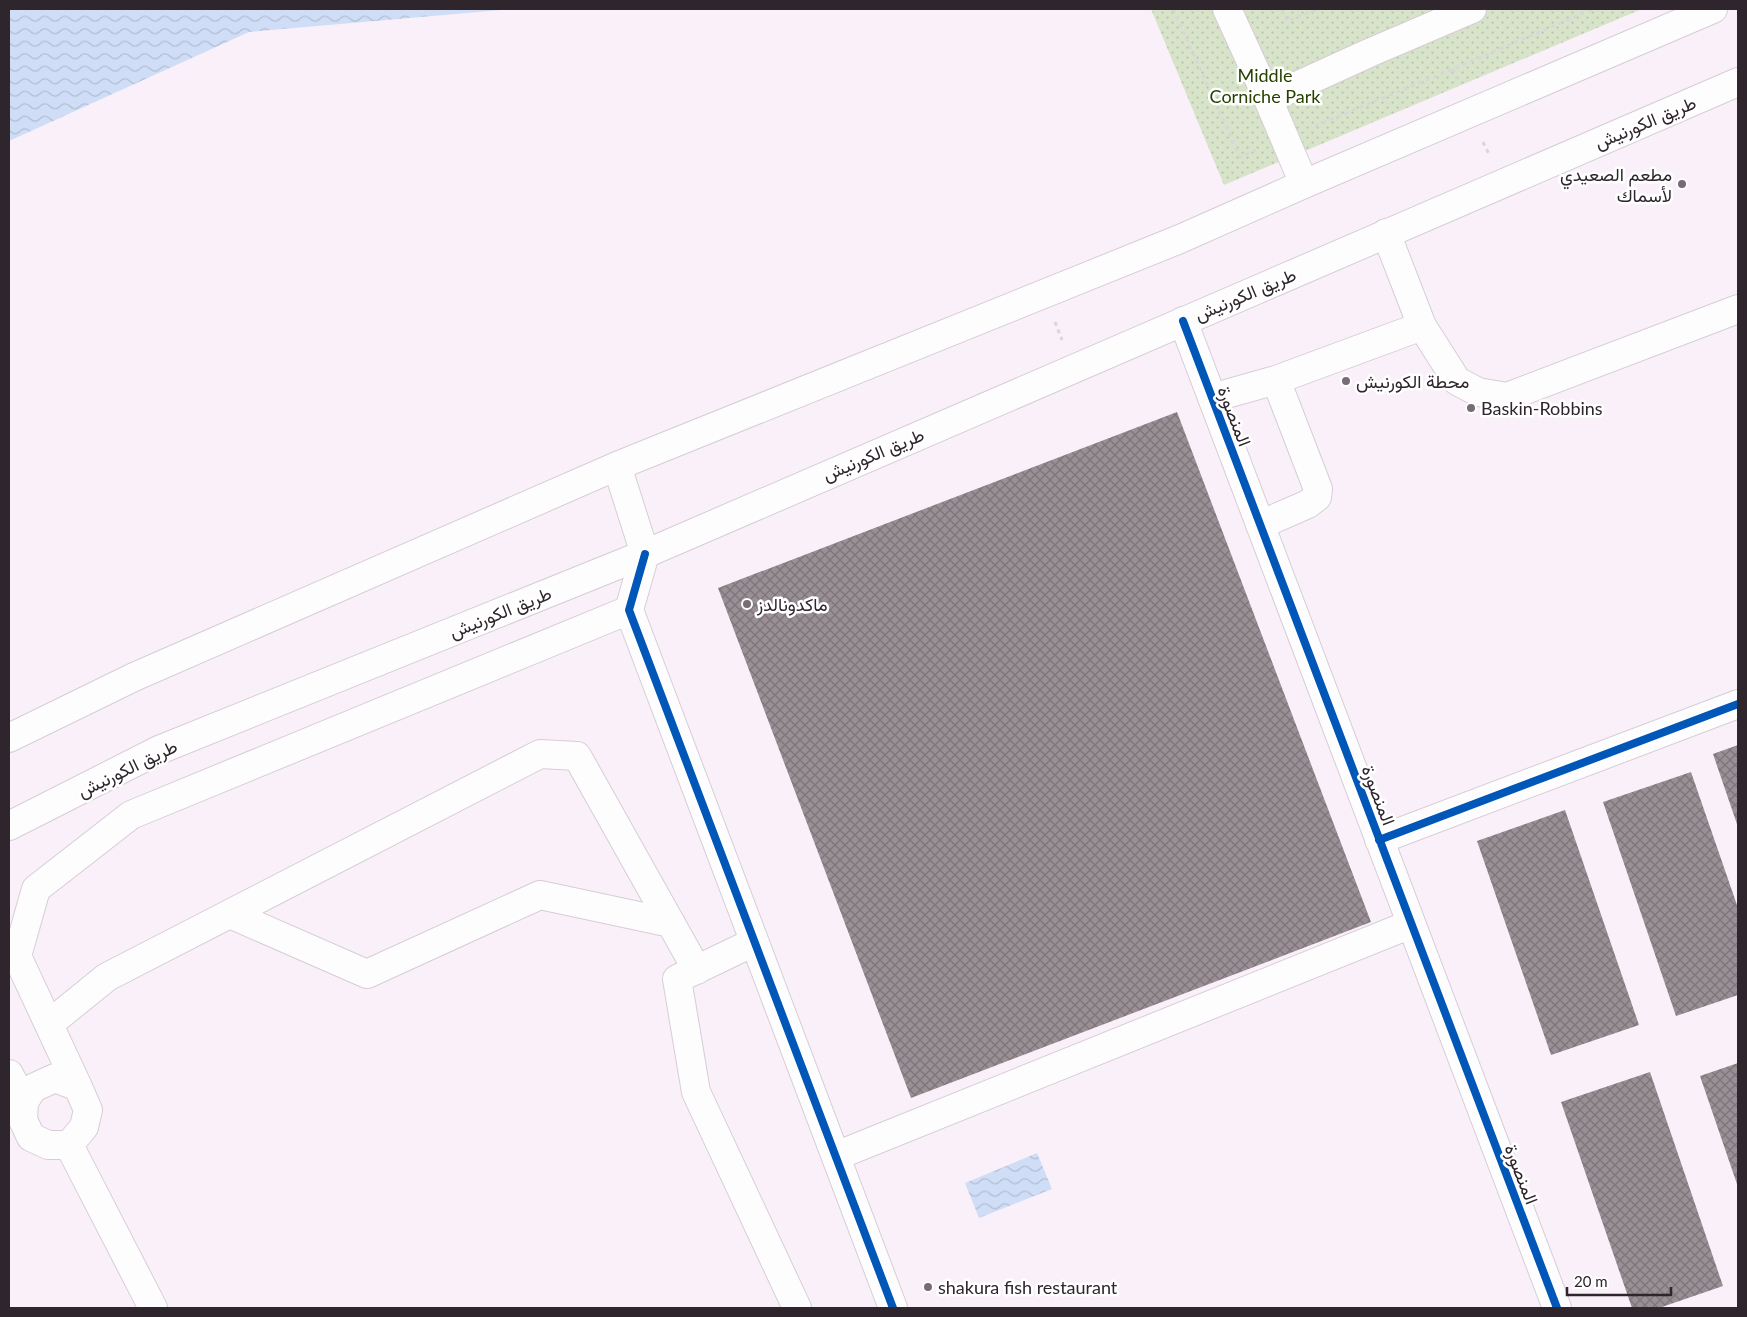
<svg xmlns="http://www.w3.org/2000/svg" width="1747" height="1317" font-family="Lato,Vazirmatn,sans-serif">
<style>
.park{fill:url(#park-dots)}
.water{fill:url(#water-waves)}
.building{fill:url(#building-cross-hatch)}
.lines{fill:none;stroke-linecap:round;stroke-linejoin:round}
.minor-casing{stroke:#d6cdd6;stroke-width:30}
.major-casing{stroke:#d6cdd6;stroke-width:30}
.path{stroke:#d9d6d9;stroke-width:3;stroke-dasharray:4 4;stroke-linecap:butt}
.minor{stroke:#fefdfe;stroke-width:28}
.major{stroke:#fefdfe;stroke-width:28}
.cycleway-casing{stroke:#fff;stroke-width:11}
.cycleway{stroke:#0057b8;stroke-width:8}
.poi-dot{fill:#756c75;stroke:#fff;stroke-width:2}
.labels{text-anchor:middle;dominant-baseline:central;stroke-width:5;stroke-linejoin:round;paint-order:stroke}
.park-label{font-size:18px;fill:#264100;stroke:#fff}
.street-label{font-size:18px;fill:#2e252d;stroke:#fff}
.poi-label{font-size:18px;fill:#2e252d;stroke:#fff;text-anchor:start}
</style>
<defs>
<pattern id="park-dots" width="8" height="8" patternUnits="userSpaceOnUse" patternTransform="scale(1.25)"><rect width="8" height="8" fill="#d8e4ca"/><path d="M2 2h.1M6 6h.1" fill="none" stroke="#bac3ae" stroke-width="1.8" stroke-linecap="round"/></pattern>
<pattern id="water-waves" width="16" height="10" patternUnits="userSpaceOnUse" patternTransform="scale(1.25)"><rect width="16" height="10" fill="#cfdef6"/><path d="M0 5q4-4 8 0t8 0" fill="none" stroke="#b2bed3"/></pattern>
<pattern id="building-cross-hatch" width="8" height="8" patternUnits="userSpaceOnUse" patternTransform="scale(1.25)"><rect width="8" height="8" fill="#998f95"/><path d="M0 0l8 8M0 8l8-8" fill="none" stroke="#7d757a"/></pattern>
</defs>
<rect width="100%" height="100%" fill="#faf0fa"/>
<path class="park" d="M1151 9H1642L1224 185Z"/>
<path class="water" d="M9 9H513L249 32 9 141Z
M1037 1153 1052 1189 979 1218 965 1183Z"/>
<path class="building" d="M1177 412 1371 922 911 1098 718 588Z
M1738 745V827L1713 754Z
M1691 772 1738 908V995L1676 1016 1603 802Z
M1565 810 1639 1025 1551 1055 1477 841Z
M1738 1063V1187L1700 1076Z
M1650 1072 1723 1286 1659 1308H1632L1561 1102Z"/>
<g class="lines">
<defs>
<path id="minor" d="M1227 9 1268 99
M1304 184 1268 99 1369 53 1472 9
M1386 233 1422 326 1457 381 1478 392 1507 397 1738 309
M1183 321 1557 1308
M1276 380 1422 326
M1212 398 1276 380 1318 489 1317 497 1308 504 1260 525
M645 554 629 610 893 1308
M1379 840 1738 704
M230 914 367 974 540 895 671 923
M754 942 677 979 696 1092 797 1308
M49 1024 107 977 540 754 577 756 697 970
M9 1074 24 1102
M55 1078 78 1087 88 1110 84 1127 69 1145H48L31 1137 23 1120 24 1102 33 1088Z
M78 1087 17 956 36 889 131 815 629 610
M69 1145 153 1308
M836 1156 1411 924"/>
<path id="major" d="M617 466 645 554
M9 738 134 677 617 466 1180 239 1304 184 1713 9
M9 826 159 750 645 554 1738 82"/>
</defs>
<use href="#minor" class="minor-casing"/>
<use href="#major" class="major-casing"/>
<path class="path" d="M1173 9 1240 157 1256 150
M1282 9 1287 21 1318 9
M1453 69 1458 83
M1315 126 1453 69 1593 9
M1483 142 1490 156
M1055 322 1062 340"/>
<use href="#minor" class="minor"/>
<use href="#major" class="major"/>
<defs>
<path id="cycleway" d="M1183 321 1557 1308
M645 554 629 610 893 1308
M1379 840 1738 704"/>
</defs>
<use href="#cycleway" class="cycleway-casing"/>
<use href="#cycleway" class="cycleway"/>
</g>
<g class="poi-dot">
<circle cx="1682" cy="184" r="5"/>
<circle cx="1346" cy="381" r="5"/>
<circle cx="1471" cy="408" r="5"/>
<circle cx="747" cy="604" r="5"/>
<circle cx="928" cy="1287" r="5"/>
</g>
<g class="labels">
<g class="park-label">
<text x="1265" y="75">Middle<tspan x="1265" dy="21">Corniche Park</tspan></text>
</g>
<g class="street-label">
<text transform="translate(1645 122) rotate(-23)">طريق الكورنيش</text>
<text transform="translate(1245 294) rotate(-23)">طريق الكورنيش</text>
<text transform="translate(1235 416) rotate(69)">المنصورة</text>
<text transform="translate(873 454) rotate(-23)">طريق الكورنيش</text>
<text transform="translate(500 612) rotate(-22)">طريق الكورنيش</text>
<text transform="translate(127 768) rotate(-26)">طريق الكورنيش</text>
<text transform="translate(1379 795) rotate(69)">المنصورة</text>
<text transform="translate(1522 1174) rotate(69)">المنصورة</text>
</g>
<g class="poi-label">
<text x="1672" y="174" text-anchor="end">مطعم الصعيدي<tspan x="1672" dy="21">لأسماك</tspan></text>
<text x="1356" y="381">محطة الكورنيش</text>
<text x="1481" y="408">Baskin-Robbins</text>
<text x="757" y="604">ماكدونالدز</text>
<text x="938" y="1287">shakura fish restaurant</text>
</g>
</g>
<rect width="1747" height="1317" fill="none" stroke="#2e252d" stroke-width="20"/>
<path d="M1567 1287v8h104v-8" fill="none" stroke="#2e252d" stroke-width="2.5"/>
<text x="1574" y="1287" font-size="15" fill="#2e252d" stroke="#ffffff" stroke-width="4" paint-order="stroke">20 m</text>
</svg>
